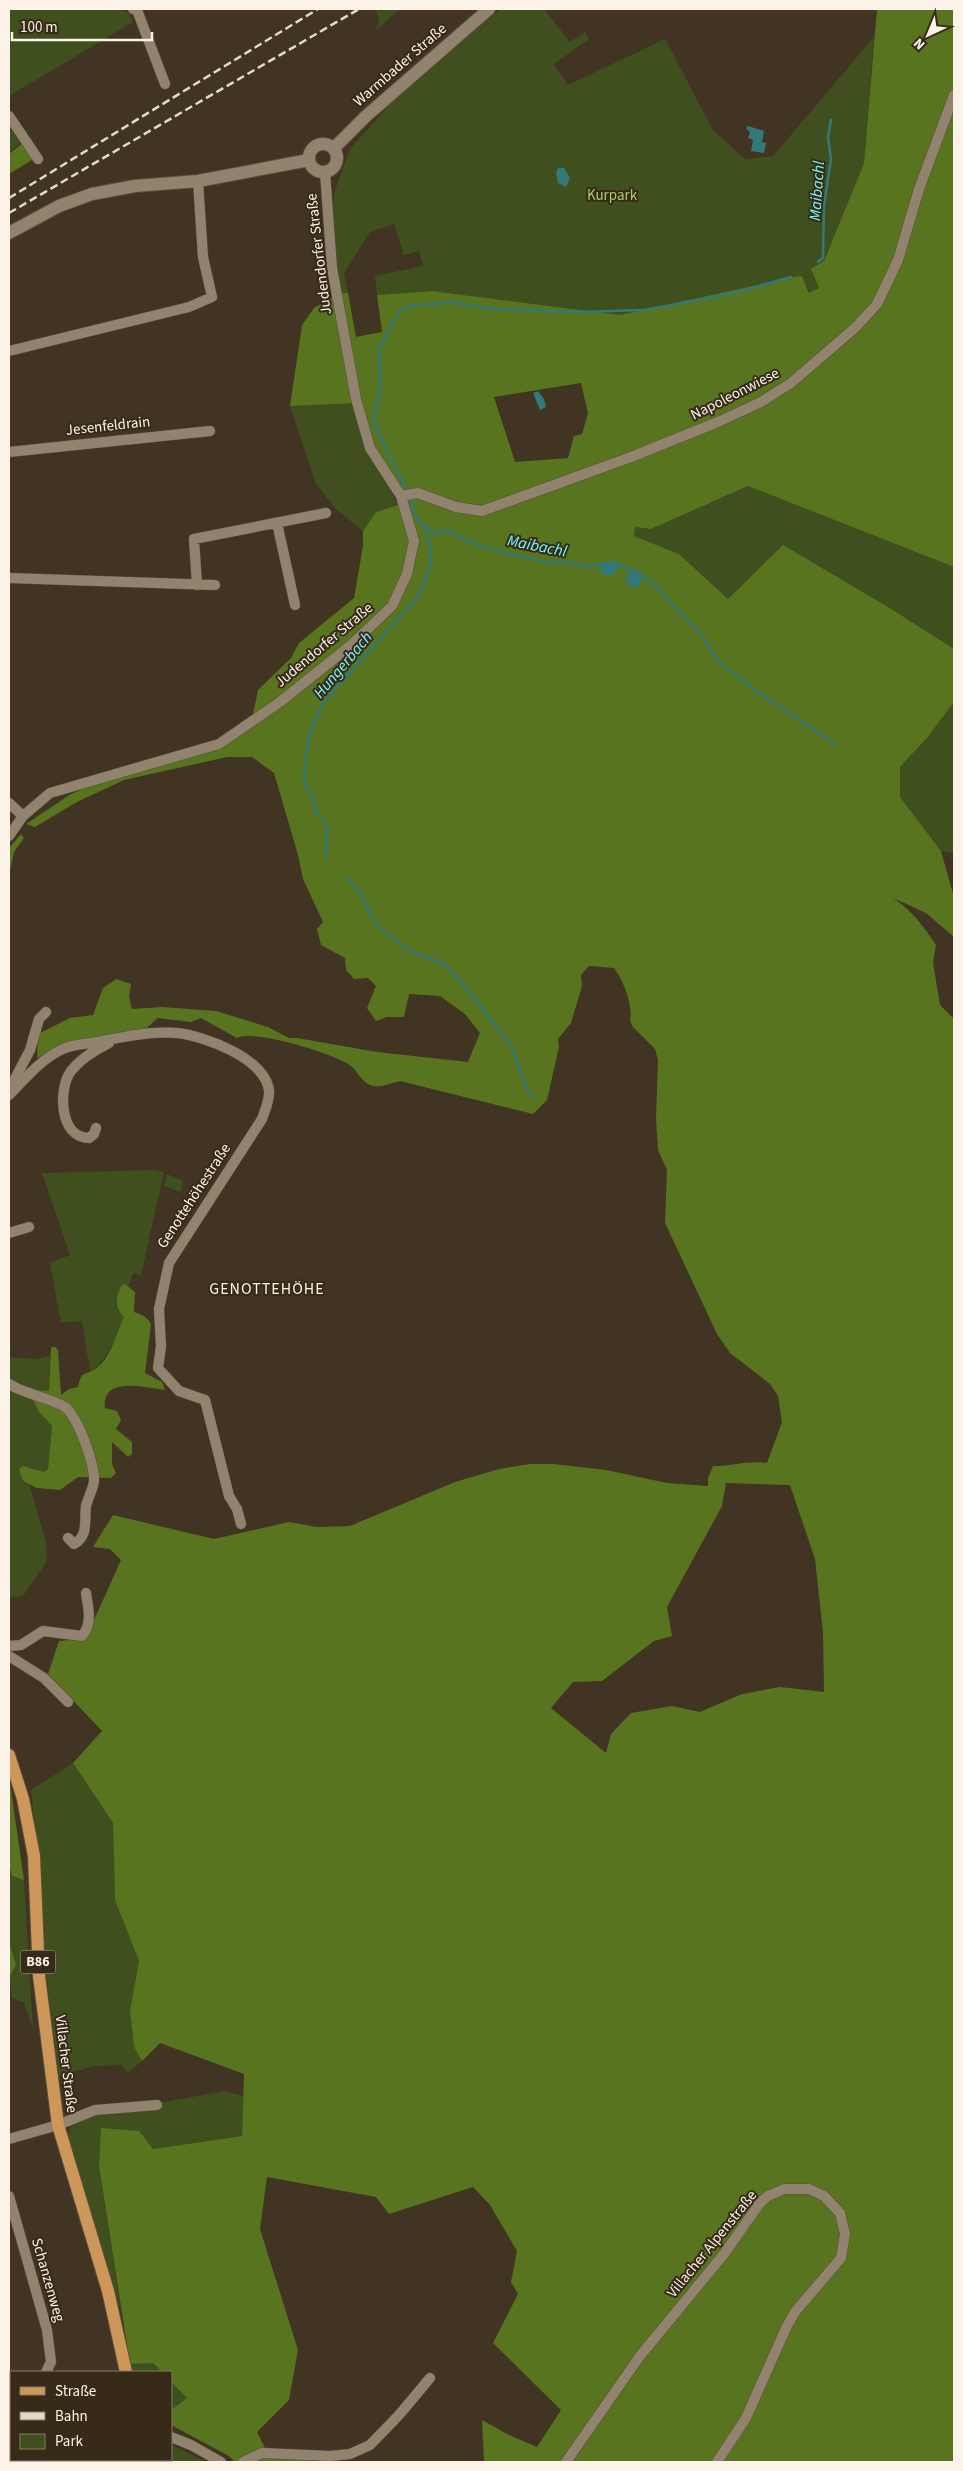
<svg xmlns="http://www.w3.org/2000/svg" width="963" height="2471" font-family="'Source Sans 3',sans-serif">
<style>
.green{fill:#3f501e}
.forest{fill:#58741e;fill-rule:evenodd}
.water{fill:#337979}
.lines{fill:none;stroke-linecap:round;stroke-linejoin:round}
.stream{stroke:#337979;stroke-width:2.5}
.minor-casing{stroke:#5b503f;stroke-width:11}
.tertiary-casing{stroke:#5b503f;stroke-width:14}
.primary-casing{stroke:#5b503f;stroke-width:14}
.minor{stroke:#92836e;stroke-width:10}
.tertiary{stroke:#92836e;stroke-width:12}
.primary{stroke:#cc9759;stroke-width:12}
.rail{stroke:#e3d9cd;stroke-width:2.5;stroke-dasharray:8 4;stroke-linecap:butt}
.labels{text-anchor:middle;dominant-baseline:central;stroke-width:4;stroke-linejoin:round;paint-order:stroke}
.shield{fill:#372a18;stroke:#c1b7aa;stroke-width:1}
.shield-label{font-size:14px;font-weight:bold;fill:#fcf3e8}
.street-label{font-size:15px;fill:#fcf3e8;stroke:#372a18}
.park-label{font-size:15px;fill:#a9d263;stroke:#372a18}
.water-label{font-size:16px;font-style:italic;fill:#75fafb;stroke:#372a18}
.neighbourhood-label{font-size:16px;letter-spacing:1px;fill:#fcf3e8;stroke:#372a18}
</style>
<rect width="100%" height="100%" fill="#413422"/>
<path class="green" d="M9 9H117L128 12 133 22 9 96Z
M376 9H400L376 30 379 21Z
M500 9H544L570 42 585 32 589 39 554 64 568 85 665 39 713 130 745 159 773 156 874 37 864 163 824 261 814 278 819 288 810 293 802 276 794 277 620 315 432 291 377 295 375 276 423 266 419 251 404 255 394 224 370 232 344 273 348 293H339L332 231 334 193 350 149 390 104Z
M9 127 21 142 9 153Z
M353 403C362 440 382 471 398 505L376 512 363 531 337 510 316 484 290 406Z
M748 486 954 567V649L893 610 728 599 679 554 634 536 635 527 651 529Z
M954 702V853L941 851 900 797V767L927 738Z
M153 1170 164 1172 141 1275 133 1273 129 1286 125 1284C125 1294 126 1306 124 1316 122 1328 102 1369 90 1371L82 1321 61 1323 50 1263 70 1255 42 1173Z
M167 1174 183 1181 181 1192 164 1186Z
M50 1356 49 1391 35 1394 9 1382V1357L36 1359Z
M11 1390 33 1400 39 1412 52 1426 48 1469 44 1472 28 1467 22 1481 29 1484 31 1491 46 1542 47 1561 23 1596 9 1598V1400Z
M73 1763 113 1823 115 1900 139 1961 130 2010 134 2047 142 2061 128 2073 122 2065 94 2066 59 2076 46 1974 38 1851 31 1790Z
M9 1865 12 1876 24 1880 33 2029 24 2003 12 1998 9 1978 16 1965 9 1941Z
M225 2091 243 2096 242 2136 153 2149 102 2129 99 2166 121 2311 67 2135 71 2126 97 2114Z
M153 2363 162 2372H130V2364Z
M171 2382 187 2398 171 2410Z
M171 2445 207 2462H129V2460H171Z"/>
<path class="forest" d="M877 9H954V567L748 486 651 529 635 527 634 536 679 554 728 599 783 545 893 610 954 649V702L927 738 900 767V797L941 851 954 897V937L926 913 893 898C912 910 924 927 936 945L933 963 940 1005 954 1019V2462H484L482 2420 509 2435 537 2447 561 2410 493 2343 518 2294 511 2282 517 2251 490 2205 473 2187 389 2214 376 2197 267 2177 260 2229 298 2350 289 2400 257 2432 266 2450 320 2462H235L229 2456 171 2425V2410L187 2398 171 2382V2372H162L153 2363 130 2364 99 2166 101 2128 139 2131 153 2149 242 2136 244 2074 160 2043 142 2061 134 2047 130 2010 139 1961 115 1900 113 1823 73 1763 102 1731 48 1674 59 1641 86 1638 121 1560 110 1549 93 1547 113 1515 214 1539 289 1522 317 1527 350 1526 455 1482 499 1469 530 1464H553L606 1470 667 1483 708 1486V1478L713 1466C732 1466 748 1460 767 1463L782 1422 778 1396 770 1384 730 1353 717 1334 665 1223 667 1170 658 1150 656 1119 658 1060 655 1049 633 1027 630 1021C633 1004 624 982 614 968L589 966 581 975 582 986 571 1023 558 1039 559 1047 547 1100 533 1114 400 1081C391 1083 379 1089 370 1085 360 1080 358 1072 351 1066 335 1054 254 1029 237 1038L201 1018 191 1022 158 1018 142 1032 109 1034 67 1043 37 1058 38 1034 70 1018 93 1015 103 988 116 979 131 984 129 997 132 1009 162 1007 216 1011 268 1027 289 1038H297L377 1052 468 1062 480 1033 465 1014 440 996 409 994 404 1017H387L376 1021 367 1008 376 986 368 978 354 979 346 970 345 958 321 945 317 929 323 922 303 879 298 855 274 773 252 757H227L124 780 77 802 35 827 26 824 71 794 104 780 225 742 253 714 258 690 291 658 299 643 354 598 363 546V531L376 512 398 505 401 490 373 445 359 403 290 406 302 325 314 308 339 293H348L356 337 382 332 377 295 432 291 620 315 794 277 802 276 809 293 819 288 811 269 824 261 864 163ZM581 383 588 413 582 434 574 436 568 458 515 462 494 397ZM726 1483 790 1485 815 1559 823 1632 824 1692 780 1687 742 1694 700 1712 672 1706 631 1713 611 1734 606 1753 551 1708 573 1682 602 1681 654 1641 672 1636 667 1607 722 1506Z
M24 142 32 155V160L9 174V154Z
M21 834 24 838 14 852 9 876V848Z
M125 1284 135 1292 134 1312C143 1315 148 1317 151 1325L145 1373 162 1382 165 1390C147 1388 101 1375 105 1408L117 1411 121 1420 116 1429 132 1442V1454L128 1457 112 1442V1464L116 1473 111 1478 78 1477 60 1490 37 1488 23 1481 19 1469 23 1466 44 1472 48 1469 52 1426 39 1412 33 1400 36 1390 49 1391 51 1347H56L58 1351 61 1395 69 1389 78 1387C81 1371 84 1376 95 1369 110 1360 117 1332 124 1317 114 1306 116 1299 121 1286Z
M9 1776 24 1880 12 1876 9 1865Z
M9 1941 16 1965 9 1978Z"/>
<path class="water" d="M748 126 764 131 762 142 766 143 764 153 751 151 753 140 748 138 750 132 746 128Z
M558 168H564L570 178 566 187 558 183 556 173Z
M538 391 544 399 546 407 540 410 533 393Z
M614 562 618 564 616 572 608 576 600 572V565Z
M626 579a8 8 0 1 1 16 0a8 8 0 1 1-16 0Z"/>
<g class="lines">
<path class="stream" d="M818 262 823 258 824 206 831 159 828 137 831 120
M424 305 450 302 496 309 580 312 644 310 730 294 791 277
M408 493 374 423 380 387 379 349 399 311 404 308 418 305
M409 498 418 521 437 534C447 527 451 532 461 537 488 552 522 556 552 563L561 562 588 566 614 562 639 573 654 584 703 637 717 660 756 691 835 744
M326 858 327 824 315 811 314 801 306 786 304 774 308 743 314 720 324 702 419 595 430 566 431 552 425 527
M346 877 359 891 374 921 382 930 411 951 446 965 473 996 511 1046 527 1089 534 1098"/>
<defs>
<path id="minor" d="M133 9 137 10 165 84
M9 116 38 159
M9 351 189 307 212 297 203 257 198 181
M9 452 210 431
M401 496 418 493 456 507 482 511 631 457 718 422 761 402 791 383 856 327 877 304 898 260 919 189 954 95
M277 523 295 605
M9 578 215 585
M197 585 194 539 326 513
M9 803 23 816
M9 836 23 816 50 793 219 744 280 702 350 646 392 606 407 574 414 541 401 496 370 448 356 399 332 268 325 172
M9 1090 30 1050 39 1019 46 1012
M9 1095C25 1079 42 1058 63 1049 73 1044 87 1044 97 1042 122 1037 151 1031 177 1033 205 1036 264 1058 269 1090 270 1100 265 1110 262 1119L169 1263 159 1309 161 1346 158 1368 179 1391 205 1400 229 1496 237 1509 241 1524
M96 1128 94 1134 89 1138C59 1138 58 1088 71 1071 81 1058 95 1050 109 1043
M9 1233 29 1227
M9 1384C24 1394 54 1399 65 1407 78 1417 95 1465 94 1481 93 1489 88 1498 86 1506 84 1520 89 1536 74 1544L68 1538
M9 1646 21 1645 43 1631 82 1636C93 1623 88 1608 86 1593
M9 1656 44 1678 68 1702
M9 2139 58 2125 95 2110 157 2105
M9 2196 47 2330 51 2362 46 2372
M9 2392 11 2393
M171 2437 191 2445 221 2462
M243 2462 262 2453 330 2456 350 2454 370 2445 399 2415 430 2378
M566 2462 640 2356 724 2254 760 2203 768 2196 784 2189H809L824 2196 840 2213 845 2234 841 2258 795 2312 786 2328 746 2418 717 2462"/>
<path id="tertiary" d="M309 158a14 14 0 1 1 28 0a14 14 0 1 1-28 0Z
M334 148 365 117 489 9
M9 233 59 206 92 194 135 186 198 181 309 160"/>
<path id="primary" d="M9 1755 23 1799 34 1856 39 1976 58 2125 108 2291 126 2372
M124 2462 125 2460"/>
</defs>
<use href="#minor" class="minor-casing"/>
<use href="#tertiary" class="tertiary-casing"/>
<use href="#primary" class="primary-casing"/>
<use href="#minor" class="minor"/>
<use href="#tertiary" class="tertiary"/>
<use href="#primary" class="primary"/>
<path class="rail" d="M9 198 318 9
M9 213 359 9"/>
</g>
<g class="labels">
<rect class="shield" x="20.5" y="1950.5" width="35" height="23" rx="4"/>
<g class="shield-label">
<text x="38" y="1962">B86</text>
</g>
<g class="street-label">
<text transform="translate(400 65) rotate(-41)">Warmbader Straße</text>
<text transform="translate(319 254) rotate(-97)">Judendorfer Straße</text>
<text transform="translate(735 394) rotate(-27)">Napoleonwiese</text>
<text transform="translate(108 426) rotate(-6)">Jesenfeldrain</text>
<text transform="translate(324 645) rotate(-40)">Judendorfer Straße</text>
<text transform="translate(194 1196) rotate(-57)">Genottehöhestraße</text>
<text transform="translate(66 2064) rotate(83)">Villacher Straße</text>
<text transform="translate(712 2244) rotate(-51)">Villacher Alpenstraße</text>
<text transform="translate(48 2280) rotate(74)">Schanzenweg</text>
</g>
<g class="park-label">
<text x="612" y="195">Kurpark</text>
</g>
<g class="water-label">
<text transform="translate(817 191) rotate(-86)">Maibachl</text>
<text transform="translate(537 546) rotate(11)">Maibachl</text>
<text transform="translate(343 665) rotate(-50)">Hungerbach</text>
</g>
<g class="neighbourhood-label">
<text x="267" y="1289">GENOTTEHÖHE</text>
</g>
</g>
<rect width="963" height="2471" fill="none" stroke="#fcf3e8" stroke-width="20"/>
<rect x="10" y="2371" width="162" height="90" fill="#372a18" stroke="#867a6b"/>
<rect x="20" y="2387" width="25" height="8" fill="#cc9759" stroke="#867a6b"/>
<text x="55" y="2396" font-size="15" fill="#fcf3e8">Straße</text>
<rect x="20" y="2412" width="25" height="8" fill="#e3d9cd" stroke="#867a6b"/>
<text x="55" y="2421" font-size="15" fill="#fcf3e8">Bahn</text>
<rect x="20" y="2434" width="25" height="15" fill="#3f501e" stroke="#867a6b"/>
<text x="55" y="2446" font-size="15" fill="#fcf3e8">Park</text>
<g transform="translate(928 35) rotate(224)" stroke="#372a18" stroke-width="4" paint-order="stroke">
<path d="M0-4L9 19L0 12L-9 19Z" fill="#fcf3e8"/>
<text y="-8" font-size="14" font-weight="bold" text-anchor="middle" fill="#fcf3e8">N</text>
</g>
<path d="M12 32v8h140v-8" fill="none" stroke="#fcf3e8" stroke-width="2.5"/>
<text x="20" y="32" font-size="15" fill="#fcf3e8" stroke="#372a18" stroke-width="4" paint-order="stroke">100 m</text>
</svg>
